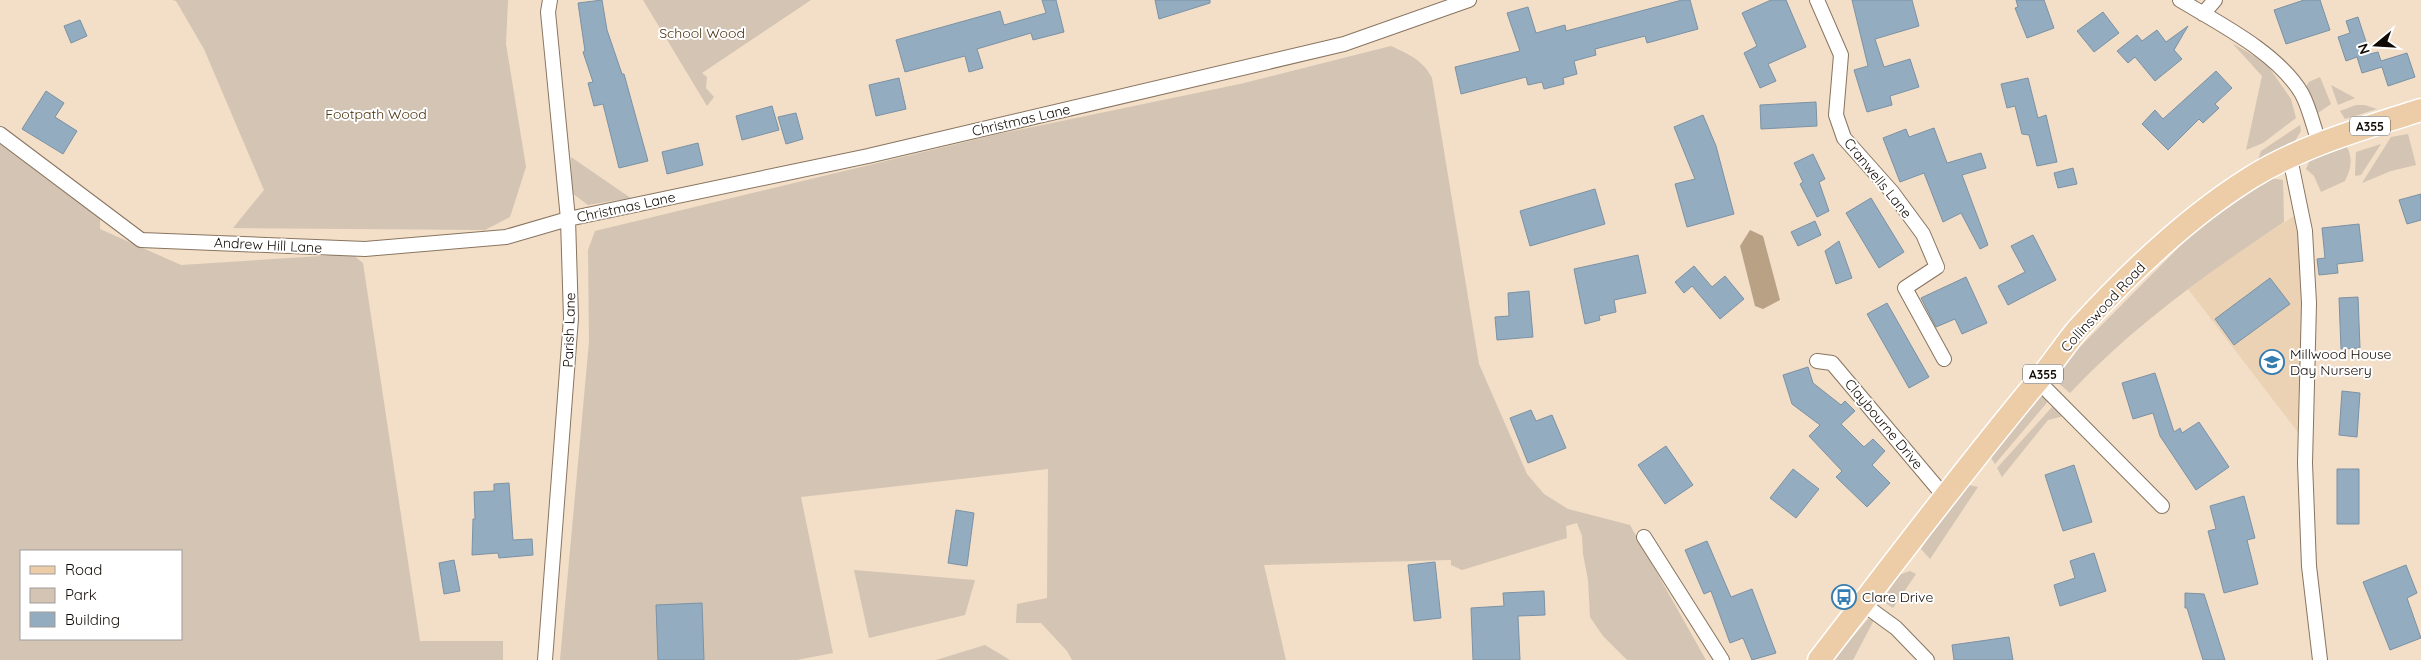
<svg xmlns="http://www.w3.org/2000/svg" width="2421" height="660" font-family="Quicksand,sans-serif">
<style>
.built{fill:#ecd2b5}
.green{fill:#d3c4b3;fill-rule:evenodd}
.water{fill:#b9a185}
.building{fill:#94acbf;stroke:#7b92a5}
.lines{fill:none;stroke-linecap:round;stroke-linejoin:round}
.street-casing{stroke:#887560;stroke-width:16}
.primary-casing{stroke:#fff;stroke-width:25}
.street{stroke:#fff;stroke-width:14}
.primary{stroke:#eccda8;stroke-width:22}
.labels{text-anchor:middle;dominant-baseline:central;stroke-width:4;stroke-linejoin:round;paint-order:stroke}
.shield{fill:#fff;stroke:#58544f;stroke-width:1}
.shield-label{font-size:12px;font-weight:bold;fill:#110a04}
.park-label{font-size:14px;fill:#4b310d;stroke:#fff}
.street-label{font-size:14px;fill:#110a04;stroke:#fff}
.poi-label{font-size:14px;fill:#110a04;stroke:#fff;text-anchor:start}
</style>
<rect width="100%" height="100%" fill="#f3dec7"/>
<path class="built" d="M2294 216 2299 217 2301 287 2300 435 2188 289 2227 260Z"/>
<path class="green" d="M172 0H508L506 44 526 167 510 217 485 230 233 228 264 190 204 49 176 1Z
M643 0H811L702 73 707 77 706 88 714 97 707 106Z
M2232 43 2266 63 2291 99 2296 118 2263 143 2246 150 2262 76Z
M1391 46C1408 54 1423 60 1432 78L1479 364 1527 474 1544 494 1568 509 1630 525 1706 660H1627L1603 636 1590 617 1588 580 1583 554 1582 536 1577 523 1566 526 1567 538 1462 570 1451 565V560L1264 565 1286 660H1072L1067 651 1041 623H1016L1017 604 1047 598 1048 469 801 497 833 653 797 660H560L589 342 588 250 595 231 994 135 1240 84Z
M2320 77 2331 104 2318 113 2305 88 2309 82Z
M2331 85 2355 98 2338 105Z
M2356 105H2365L2377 109 2345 119 2340 111Z
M2300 125 2301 131 2295 141 2258 160 2261 151Z
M2408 134 2416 165 2391 171 2362 183 2391 137Z
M0 141 100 214V229L181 265 352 254 363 263 420 641H503V660H0ZM21 551H181V639H21Z
M2381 144 2361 175 2355 176 2356 152Z
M2347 147C2353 159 2351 169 2345 181L2321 192 2314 176 2306 169 2310 160Z
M571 157 635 201 618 200 588 205 572 193Z
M2271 178 2283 180 2284 222C2207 273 2133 326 2070 393L2057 382 2066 361 2196 230Z
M2040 395 2050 399 1995 464 1989 455Z
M2053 406 2064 416 2048 420 2002 477 1997 468Z
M1969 485 1978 487 1930 559 1921 549 1932 532Z
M854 570 974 580H975L965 615 869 638Z
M1910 571 1916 574 1893 608 1882 601 1899 575Z
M1868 619 1874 620 1853 660H1833Z
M985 645 1010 660H936Z"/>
<path class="water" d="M1750 230 1763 236 1780 300 1763 309 1755 306 1740 246Z"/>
<path class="building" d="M602 0 607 30 622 74H624L648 161 619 168 603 104 594 106 588 83 593 82 583 52 585 51 578 3Z
M1042 0H1056L1064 32 1033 40 1031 33 977 49 983 68 969 72 965 56 905 72 896 40 1000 11 1004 25 1046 13Z
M1155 0H1210V3L1159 19Z
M1682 0H1690L1698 29 1647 43 1645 36 1595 49 1596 55 1574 61 1577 74 1563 78 1564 84 1544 89 1542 82 1528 85 1526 77 1461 94 1455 67 1520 51 1507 13 1528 7 1536 33 1565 25 1566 31Z
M1771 0H1786L1806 47 1768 64 1776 81 1760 88 1744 53 1757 46 1742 13Z
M1852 0H1912L1919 26 1875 39 1884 67 1910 59 1919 87 1890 96 1892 105 1867 112 1854 70 1868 66Z
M2016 0H2044L2054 28 2027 38 2015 8 2018 7Z
M2304 0H2320L2330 30 2286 44 2274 10Z
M2103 12 2119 33 2094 52 2077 31Z
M2358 17 2370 54 2378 52 2381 61 2407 53 2415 77 2388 86 2382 67 2362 73 2357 57 2346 61 2338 37 2350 33 2346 21Z
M80 20 87 36 71 43 64 26Z
M2188 26 2174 50 2182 59 2155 81 2135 57 2128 63 2117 51 2137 35 2142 41 2157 30 2166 42Z
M2216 71 2232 88 2215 104 2219 108 2203 123 2199 119 2168 150 2142 124 2155 110 2163 119Z
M899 78 906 109 876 116 869 85Z
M2028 78 2038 118 2046 115 2057 162 2037 166 2029 135 2022 134 2015 106 2007 108 2001 84Z
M46 91 64 103 55 117 77 131 63 154 22 129Z
M1816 102 1817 126 1761 129 1760 105Z
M772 106 779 130 742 140 736 116Z
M796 113 803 139 786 144 778 117Z
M1703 115 1716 146 1734 214 1687 227 1675 184 1695 179 1674 127Z
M1934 128 1947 163 1981 153 1986 168 1962 175 1988 245 1980 249 1961 213 1943 222 1924 173 1900 182 1883 138 1906 129 1909 137Z
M698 143 703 165 667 174 662 152Z
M1813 154 1825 179 1819 182 1829 211 1817 217 1800 184 1803 182 1794 163Z
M2073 168 2077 184 2058 188 2054 173Z
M1595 189 1605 224 1530 246 1520 211Z
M2421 194V220L2407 224 2399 200Z
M1871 198 1904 252 1879 268 1846 213Z
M1815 221 1821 235 1798 246 1791 232Z
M2359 224 2363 261 2337 264 2338 273 2319 275 2317 259 2325 258 2322 228Z
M2033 235 2056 280 2008 305 1998 286 2025 272 2011 246Z
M1839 241 1852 278 1836 284 1825 251Z
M1638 255 1646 293 1614 300 1616 312 1599 316 1600 320 1585 324 1574 269Z
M1694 266 1712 287 1725 276 1744 299 1720 319 1692 286 1684 293 1675 282Z
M1966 277 1987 323 1962 334 1955 319 1936 327 1921 298Z
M2270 278 2290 304 2234 345 2215 319Z
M1529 291 1533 337 1497 340 1495 317 1509 316 1508 293Z
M2358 297 2360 348 2341 349 2339 298Z
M1887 303 1929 377 1909 388 1867 314Z
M1808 367 1813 383 1841 405 1845 401 1855 411 1841 424 1864 447 1873 439 1885 451 1872 465 1890 483 1867 507 1836 477 1842 471 1809 436 1820 425 1792 404 1783 375Z
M2155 373 2174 432 2180 428 2182 433 2199 422 2229 467 2196 490 2160 436 2153 413 2133 419 2122 383Z
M2342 391 2360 393 2357 437 2339 435Z
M1531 410 1536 421 1552 415 1566 448 1528 463 1510 418Z
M1666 446 1693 485 1665 504 1638 465Z
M2074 465 2092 522 2063 531 2045 475Z
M1793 469 1819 489 1796 518 1770 498Z
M2337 469H2359V524H2337Z
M509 483 513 540 532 539 533 555 499 558 498 553 472 555 473 519H475L474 492 494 491V484Z
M2244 496 2255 538 2247 540 2258 584 2224 593 2208 531 2216 529 2210 506Z
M956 510 974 513 967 566 948 563Z
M1707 541 1731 597 1752 589 1776 653 1752 660 1743 638 1730 643 1711 591 1704 594 1685 550Z
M2094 553 2106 591 2060 606 2054 585 2075 578 2070 561Z
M454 560 460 591 444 594 439 563Z
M1435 562 1441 618 1414 621 1408 565Z
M2406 565 2417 593 2407 598 2421 638 2390 650 2363 582Z
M1544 591 1545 615 1518 616 1520 660H1473L1471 608 1504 606 1503 593Z
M2185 593 2204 594 2225 660H2203L2187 608H2185Z
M702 603 704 660H658L656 605Z
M2009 637 2013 660H1954L1952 645Z"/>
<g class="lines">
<defs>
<path id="street" d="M1817 0 1841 55 1836 115 1844 138 1892 192 1923 234 1937 267 1905 288 1944 359
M2180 0C2220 24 2278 53 2302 94 2310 109 2314 129 2320 145
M2203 14 2215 0
M0 134 141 240 365 249 506 237 568 219 868 156 1344 44 1469 0
M2290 158 2305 231 2309 303 2305 463 2309 566 2320 660
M1817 361 1832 363 1945 497
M2038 381 2162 506
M1644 537 1722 660
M1863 604 1896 628 1927 660
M545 660 571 318 568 219 548 12 550 0"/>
<path id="primary" d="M1819 660C1891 567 1961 473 2036 383 2051 366 2063 347 2077 330 2128 274 2186 218 2250 178 2301 146 2364 128 2421 110"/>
</defs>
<use href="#street" class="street-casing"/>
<use href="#primary" class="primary-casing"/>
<use href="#street" class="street"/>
<use href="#primary" class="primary"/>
</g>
<defs>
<symbol id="school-ring" viewBox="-11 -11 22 22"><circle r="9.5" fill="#fff" stroke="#357db1" stroke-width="1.5"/><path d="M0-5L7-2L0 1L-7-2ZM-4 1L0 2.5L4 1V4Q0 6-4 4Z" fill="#357db1"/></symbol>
<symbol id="bus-ring" viewBox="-11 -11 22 22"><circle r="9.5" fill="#fff" stroke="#357db1" stroke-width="1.5"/><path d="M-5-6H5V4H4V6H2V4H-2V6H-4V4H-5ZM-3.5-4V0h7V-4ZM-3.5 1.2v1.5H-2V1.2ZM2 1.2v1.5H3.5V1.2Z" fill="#357db1"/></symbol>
</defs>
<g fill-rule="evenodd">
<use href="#school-ring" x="2258" y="348" width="28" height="28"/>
<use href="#bus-ring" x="1830" y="583" width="28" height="28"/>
</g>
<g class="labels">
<g class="shield">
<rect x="2350" y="116.5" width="40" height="19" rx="4"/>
<rect x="2023" y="364.5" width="40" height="19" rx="4"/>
</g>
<g class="shield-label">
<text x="2370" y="126">A355</text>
<text x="2043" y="374">A355</text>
</g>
<g class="park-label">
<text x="702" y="33">School Wood</text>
<text x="376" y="114">Footpath Wood</text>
</g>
<g class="street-label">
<text transform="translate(1021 120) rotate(-13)">Christmas Lane</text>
<text transform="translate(1878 178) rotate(51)">Cranwells Lane</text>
<text transform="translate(626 207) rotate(-12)">Christmas Lane</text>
<text transform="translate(268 245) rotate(3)">Andrew Hill Lane</text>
<text transform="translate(2103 307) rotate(-47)">Collinswood Road</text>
<text transform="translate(569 330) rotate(-88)">Parish Lane</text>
<text transform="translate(1884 424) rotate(50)">Claybourne Drive</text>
</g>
<g class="poi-label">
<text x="2290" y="354">Millwood House<tspan x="2290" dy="16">Day Nursery</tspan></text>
<text x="1862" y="597">Clare Drive</text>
</g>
</g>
<rect x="20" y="550" width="162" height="90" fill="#ffffff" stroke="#a09d9b"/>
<rect x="30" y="566" width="25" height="8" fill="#eccda8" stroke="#a09d9b"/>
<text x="65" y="575" font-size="15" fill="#110a04">Road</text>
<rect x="30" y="588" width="25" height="15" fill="#d3c4b3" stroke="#a09d9b"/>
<text x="65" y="600" font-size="15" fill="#110a04">Park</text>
<rect x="30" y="612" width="25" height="15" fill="#94acbf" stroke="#a09d9b"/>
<text x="65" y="625" font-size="15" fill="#110a04">Building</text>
<g transform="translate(2376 45) rotate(252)" stroke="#ffffff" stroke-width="4" paint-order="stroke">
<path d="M0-4L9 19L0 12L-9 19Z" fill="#110a04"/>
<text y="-8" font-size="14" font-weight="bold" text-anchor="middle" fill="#110a04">N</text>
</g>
</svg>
